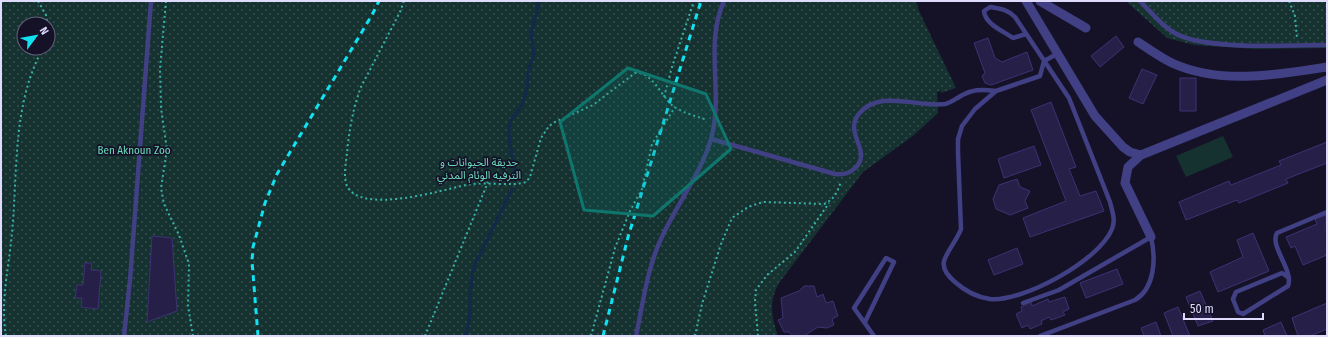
<svg xmlns="http://www.w3.org/2000/svg" width="1328" height="337" font-family="'Fira Sans Condensed','Noto Sans Arabic',sans-serif">
<style>
.park{fill:url(#park-dots);fill-rule:evenodd}
.garden{fill:#153230}
.lines{fill:none;stroke-linecap:round;stroke-linejoin:round}
.stream{stroke:#12294c;stroke-width:3}
.building{fill:#261f48;stroke:#3d3273}
.path{stroke:#37b4aa;stroke-width:2;stroke-dasharray:2 3;stroke-linecap:butt}
.lane{stroke:#414084;stroke-width:4.5}
.street{stroke:#414084;stroke-width:9}
.rail{stroke:#12e1f2;stroke-width:3;stroke-dasharray:6 5;stroke-linecap:butt}
.marked{fill:#0f766e;fill-opacity:0.2;stroke:#0f766e;stroke-width:3;stroke-linejoin:round}
.labels{text-anchor:middle;dominant-baseline:central;stroke-width:3.5;stroke-linejoin:round;paint-order:stroke}
.park-label{font-size:11px;fill:#6adabb;stroke:#151228}
</style>
<defs>
<pattern id="park-dots" width="8" height="8" patternUnits="userSpaceOnUse"><rect width="8" height="8" fill="#153230"/><path d="M2 2h.1M6 6h.1" fill="none" stroke="#374f4f" stroke-width="1.8" stroke-linecap="round"/></pattern>
</defs>
<rect width="100%" height="100%" fill="#151228"/>
<path class="park" d="M1 1H916L919 11 956 88 941 93V91L937 92 938 113 914 135 863 172 779 283C769 301 771 317 778 336H1ZM24 24H48V48H24Z
M1126 1H1327V48L1256 49 1194 45 1167 38Z"/>
<path class="garden" d="M1223 136 1233 157 1186 177 1176 156Z"/>
<g class="lines">
<path class="stream" d="M516 179 509 138V128L511 120 522 105 527 89 528 72 534 54 531 33 537 11 538 1
M465 336C474 313 467 290 474 267L512 189"/>
</g>
<path class="building" d="M1116 36 1124 47 1100 67 1091 56Z
M988 38 995 58 1002 62 1027 52 1033 70 991 85 985 83 982 76 985 73 974 43Z
M1142 69 1157 75 1143 104 1129 98Z
M1180 78H1196V111H1180Z
M1051 102 1076 167 1069 169 1080 196 1096 191 1104 211 1030 237 1023 218 1066 201 1031 110Z
M1327 142V163L1286 179 1288 183 1239 203 1237 200 1186 220 1179 202 1229 181 1231 185 1281 165 1279 161Z
M1034 146 1041 165 1004 178 998 159Z
M1017 179 1020 187 1030 191 1025 201 1028 208 1010 215 996 209 993 199 999 185Z
M1326 215 1327 255 1303 265 1295 246 1291 248 1286 237 1317 224 1315 219Z
M1253 233 1269 271 1218 292 1210 272 1243 257 1237 240Z
M152 236 172 238 177 311 147 322Z
M1017 248 1023 264 994 275 988 260Z
M85 263H92L91 270 101 271 98 309 81 307 82 298H75L77 285H83Z
M1117 269 1123 284 1086 298 1080 283Z
M804 286H814L817 297 823 294 826 303 833 301 838 316 832 319 834 325 827 328 818 327 804 336H792L789 332H784L778 320 783 318 781 298 799 291Z
M1200 291 1213 321 1198 326 1186 297Z
M1065 297 1069 309 1063 312 1065 315 1051 320 1049 317 1041 321 1042 324 1030 329 1028 325 1022 328 1016 314 1022 311 1021 307 1031 302 1032 306 1048 299 1049 302Z
M1327 303V329L1310 336H1298L1292 318Z
M1178 307 1190 336H1173L1164 313Z
M1156 322 1161 336H1144L1141 328Z
M1281 322 1287 336H1265L1263 330Z"/>
<g class="lines">
<path class="path" d="M38 1 46 15 48 30
M166 1 160 69 161 108 167 150 161 188 164 204 179 235 189 264 188 306 193 336
M404 1 400 12 361 87C353 108 349 131 347 153 346 163 343 176 347 186 361 215 442 190 466 185 484 181 513 187 526 182L530 177 541 138 549 126 555 122 593 105 635 73C652 71 661 96 673 106 683 113 696 116 707 120
M1289 1 1295 16 1297 39
M664 97 672 67 694 1
M6 336C0 302 9 267 12 233 18 170 12 105 43 48
M425 336 488 182
M591 336 615 248 630 211 642 189 652 144 675 107
M695 336 702 304 721 244 732 218 748 207 763 202 824 204C834 200 838 191 841 181
M758 336 755 302 756 290 767 275 795 252 829 203"/>
<path class="lane" d="M1140 1C1150 11 1161 25 1173 32 1202 51 1291 45 1327 45
M1026 34 1013 38C1003 31 985 24 984 11L990 7C1000 9 1007 9 1015 17L1069 98 1110 202C1112 211 1116 220 1112 229 1099 261 1023 302 990 299 976 297 965 291 955 282 949 277 942 270 944 261 947 251 957 240 961 229L958 152V139L962 126 975 109 996 91 1040 76 1044 61 1057 54
M711 139 835 174C843 175 849 174 855 168 873 152 844 134 858 115 878 88 918 108 945 104 950 103 954 100 959 97 972 89 981 89 996 91
M1289 278 1282 273 1236 292 1233 299 1238 312 1243 314 1288 286C1294 270 1269 246 1277 233L1327 212
M1023 303 1059 290 1151 237C1156 259 1155 288 1135 300L1040 336
M865 322 894 262 886 258 854 308 874 336
M124 336 130 280 151 1
M636 336C643 303 647 269 661 239 675 207 702 172 711 139 724 93 704 45 724 1"/>
<path class="street" d="M1026 1 1095 116 1123 147 1130 152 1141 155 1327 80
M1040 1 1086 28
M1138 42C1149 49 1160 57 1172 63 1220 85 1277 75 1327 67
M1141 155 1128 167 1125 183 1151 237"/>
<path class="rail" d="M258 336 252 261 253 247 265 203 277 174 372 15 379 1
M603 336 628 237 701 1"/>
</g>
<path class="marked" d="M628 68 706 94 731 149 653 216 584 210 560 122Z"/>
<g class="labels">
<g class="park-label">
<text x="134" y="150">Ben Aknoun Zoo</text>
<text x="479" y="162">حديقة الحيوانات و<tspan x="479" dy="13">الترفيه الوئام المدني</tspan></text>
</g>
</g>
<rect width="1328" height="337" fill="none" stroke="#dedbfd" stroke-width="4"/>
<g transform="translate(36 36) rotate(58)"><circle r="19" fill="#151228" stroke="#65627d"/>
<path d="M0-3L7 15L0 10L-7 15Z" fill="#12e1f2"/>
<text y="-6" font-size="11" font-weight="bold" text-anchor="middle" fill="#dedbfd">N</text>
</g>
<path d="M1184 313v6h79v-6" fill="none" stroke="#dedbfd" stroke-width="2"/>
<text x="1190" y="313" font-size="12" fill="#dedbfd" stroke="#151228" stroke-width="3" paint-order="stroke">50 m</text>
</svg>
